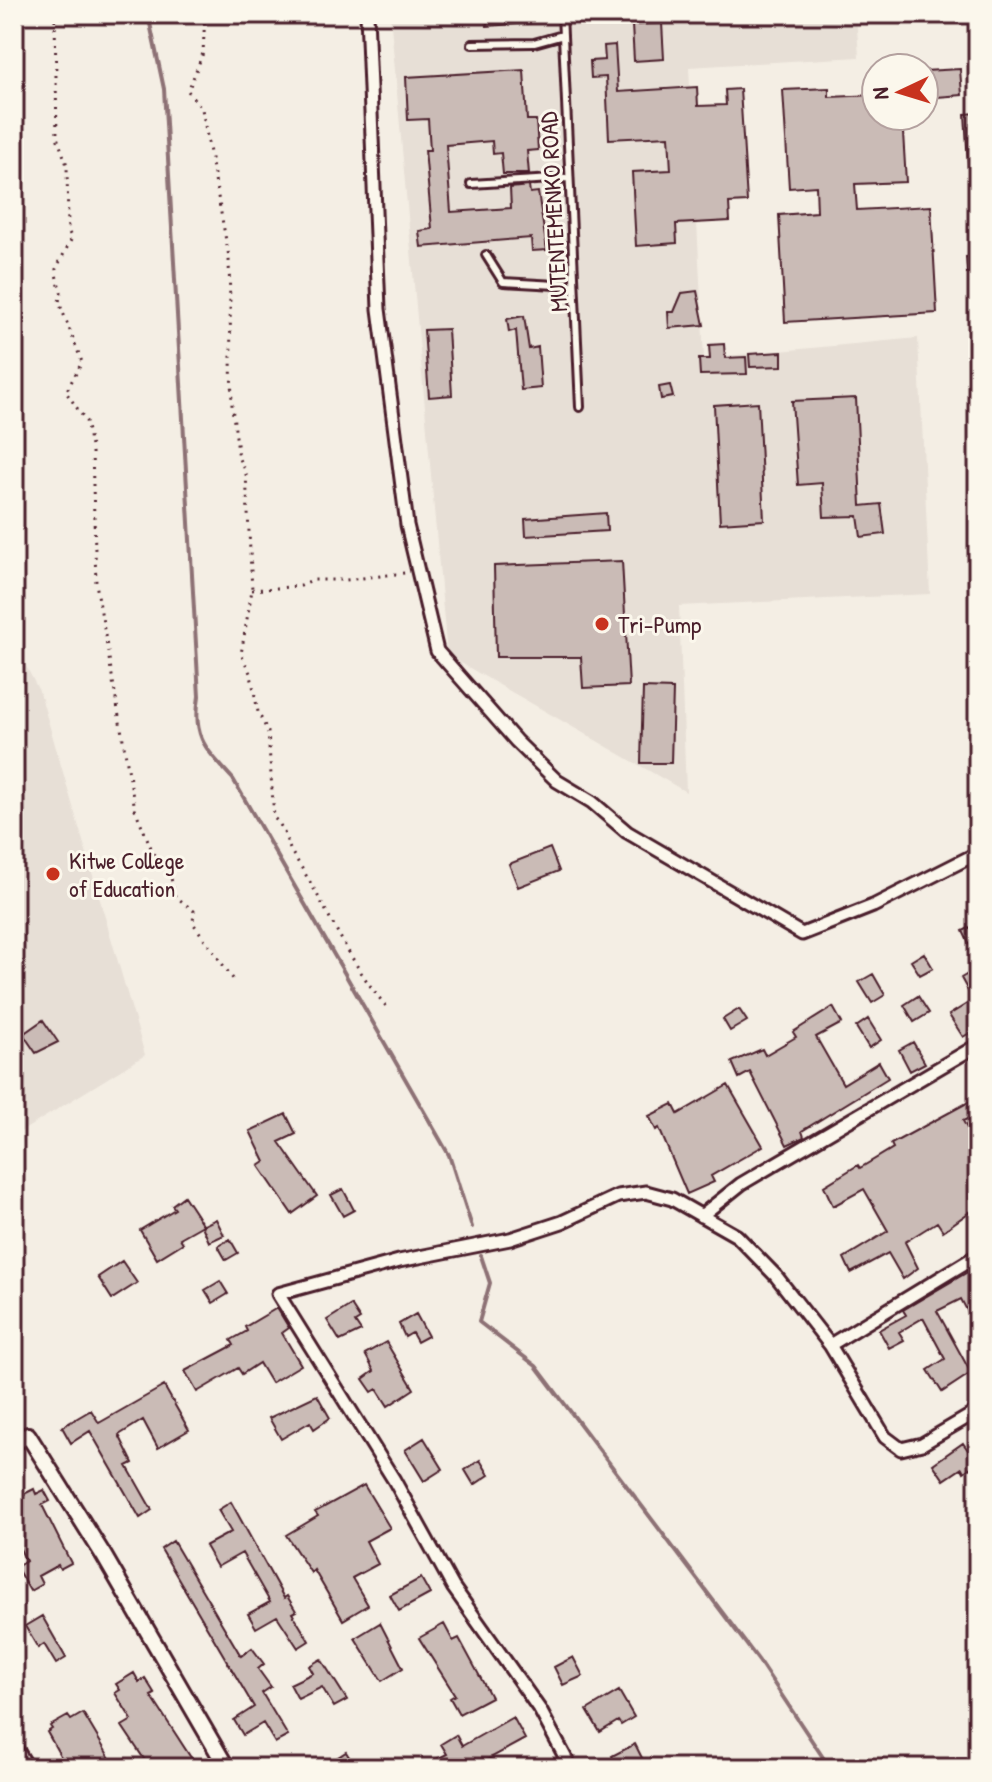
<svg xmlns="http://www.w3.org/2000/svg" width="992" height="1782" font-family="'Patrick Hand',sans-serif">
<style>
.built{fill:#e7dfd6}
.lines{fill:none;stroke-linecap:round;stroke-linejoin:round}
.stream{stroke:#8d7174;stroke-width:4}
.building{fill:#cabbb6;stroke:#4a1f2b;stroke-width:2}
.service-casing{stroke:#4a1f2b;stroke-width:12}
.minor-casing{stroke:#4a1f2b;stroke-width:17}
.tertiary-casing{stroke:#4a1f2b;stroke-width:20}
.path{stroke:#4a1f2b;stroke-width:3;stroke-dasharray:2 6;stroke-linecap:butt}
.service{stroke:#fbf7ec;stroke-width:6}
.minor{stroke:#fbf7ec;stroke-width:11}
.tertiary{stroke:#fbf7ec;stroke-width:14}
.poi-dot{fill:#c8321e;stroke:#fbf7ec;stroke-width:3}
.labels{text-anchor:middle;dominant-baseline:central;stroke-width:6;stroke-linejoin:round;paint-order:stroke}
.street-label{font-size:24px;fill:#4a1f2b;stroke:#fbf7ec}
.poi-label{font-size:24px;fill:#4a1f2b;stroke:#fbf7ec;text-anchor:start}
</style>
<rect width="100%" height="100%" fill="#f4eee4"/>
<filter id="ink" filterUnits="userSpaceOnUse"><feTurbulence type="fractalNoise" baseFrequency=".0125" numOctaves="2"/><feDisplacementMap in="SourceGraphic" scale="16" xChannelSelector="R" yChannelSelector="G"/><feConvolveMatrix kernelMatrix="1 2 1 2 8 2 1 2 1" color-interpolation-filters="sRGB"/></filter>
<g filter="url(#ink)">
<path class="built" d="M390 14H856L859 57 689 67 704 358 918 338 930 594 679 606 686 792 447 655Z
M14 643 40 693 145 1055 14 1136Z"/>
<g class="lines">
<path class="stream" d="M148 14 164 89 199 696C192 738 206 749 233 779L449 1155 472 1227
M481 1256 490 1283 479 1322 536 1366 759 1661 830 1768"/>
</g>
<path class="building" d="M486 14H531V23L487 26Z
M662 23 664 59 634 61 632 25Z
M615 45 618 92 697 87 698 106 726 105 725 90 740 89 747 202 729 203 730 221 676 224 677 243 636 246 632 172 671 170 669 136 609 139 606 77 591 78 590 61 605 60 604 46Z
M960 69 962 95 924 98V71Z
M524 70 527 120H536L538 150 527 151 529 174H503L501 153 493 154 492 141 446 145 451 212 511 208 510 188 529 186 530 193 538 192 547 250 532 251 531 238 421 247 419 231 432 229 425 150H430L428 119 408 120 406 77Z
M829 88V97L876 95V116H902L906 182 855 184 857 210 931 206 937 313 785 322 779 215 817 212 816 186 789 188 783 90Z
M978 113V180H969L965 114Z
M978 256V272L967 273 966 257Z
M697 291 704 325 669 328 668 312H674L682 293Z
M524 316 529 349 538 347 541 388 521 390 516 330 509 332 507 319Z
M448 329 452 395 429 397 424 330Z
M724 344 725 358 746 357 747 374 700 375 699 359H710L709 345Z
M782 352V366L750 367 749 354Z
M670 385 673 397 661 399 659 387Z
M856 398 861 506 881 504 885 534 861 537 858 516 824 517 822 483 798 485 792 401Z
M758 402 764 520 720 523 714 405Z
M606 513 607 531 526 536 525 519Z
M622 561 629 686 583 688 581 657H496L494 566Z
M643 688 673 689 671 763H641Z
M550 848 559 871 518 887 509 864Z
M973 926 978 942 970 946 963 931Z
M924 953 933 968 920 975 911 961Z
M978 968V1028L963 1037 949 1015 973 1000 961 978Z
M873 974 885 995 872 1003 859 982Z
M918 996 929 1013 914 1022 904 1005Z
M833 1007 842 1023 816 1037 843 1084 879 1062 888 1078 802 1131 804 1137 787 1145 750 1072 739 1078 732 1062 762 1049 765 1055 796 1037 793 1032Z
M739 1009 747 1021 730 1031 723 1019Z
M868 1019 881 1040 869 1048 856 1027Z
M43 1020 58 1042 36 1053 23 1034Z
M913 1042 925 1063 910 1071 899 1050Z
M728 1085 763 1146 711 1176 714 1182 687 1194 659 1128 656 1130 649 1116 673 1104 678 1114Z
M978 1097V1114L963 1121 978 1147V1206L943 1231 937 1222 905 1242 918 1268 903 1279 888 1253 851 1273 844 1258 888 1231 864 1189 833 1206 824 1186 858 1165 860 1168 893 1148 891 1144Z
M286 1114 296 1134 279 1142 317 1196 292 1214 259 1166 265 1162 250 1131Z
M343 1189 354 1210 343 1216 331 1195Z
M184 1196 203 1225 180 1238 183 1243 157 1259 140 1230 175 1209 172 1205Z
M216 1219 224 1235 209 1242 202 1226Z
M230 1239 238 1253 226 1260 218 1246Z
M122 1261 137 1283 112 1299 98 1277Z
M978 1266V1331L961 1299 937 1311 971 1373 942 1392 928 1370 945 1359 923 1318 899 1332 904 1340 889 1348 879 1330 906 1315 903 1310Z
M220 1281 228 1294 213 1303 205 1290Z
M351 1305 360 1319 355 1322 361 1331 340 1341 327 1320Z
M277 1308 289 1328 282 1333 301 1365 271 1383 259 1363 242 1374 238 1368 197 1392 185 1371 234 1345 231 1340 247 1331 245 1327Z
M416 1314 428 1336 417 1342 412 1333 405 1337 399 1324Z
M386 1342 414 1389 388 1406 377 1389 372 1392 363 1379 374 1371 365 1354Z
M164 1386 189 1430 158 1448 143 1420 119 1435 133 1463 127 1466 152 1510 140 1518 90 1431 71 1443 62 1427 91 1410 99 1423Z
M317 1395 330 1418 314 1429 310 1422 281 1439 269 1418Z
M424 1438 443 1469 424 1481 405 1450Z
M963 1443 977 1463 964 1472 962 1468 944 1480 933 1464Z
M480 1460 489 1475 474 1485 465 1470Z
M364 1485 390 1528 366 1541 378 1564 352 1578 368 1605 343 1620 314 1570 311 1573 286 1535 318 1516 315 1512Z
M34 1489 36 1494 44 1490 50 1501 42 1505 71 1563 60 1569 58 1565 38 1576 42 1584 30 1591 16 1567 26 1561 14 1537V1524L23 1519 14 1499Z
M231 1502 284 1598 287 1596 296 1611 292 1613 309 1641 298 1648 277 1616 256 1628 248 1614 270 1602 242 1553 217 1567 205 1546 231 1532 218 1510Z
M173 1541 241 1656 252 1648 264 1664 258 1669 271 1687 262 1693 288 1736 275 1743 263 1723 243 1735 234 1720 254 1707 161 1549Z
M421 1578 430 1594 399 1611 390 1595Z
M42 1616 66 1658 56 1664 44 1644 38 1648 25 1626Z
M380 1623 403 1668 382 1681 355 1638Z
M444 1624 453 1641 459 1638 491 1697 459 1714 450 1698 455 1695 419 1638Z
M573 1657 583 1676 563 1685 554 1667Z
M321 1659 347 1700 334 1707 322 1687 298 1699 290 1684 313 1673 309 1666Z
M134 1673 139 1682 145 1678 155 1694 151 1696 195 1764 188 1768H150L122 1726 132 1720 115 1693 120 1690 116 1684Z
M619 1691 634 1717 621 1725 618 1721 600 1732 587 1710Z
M83 1713 111 1760 95 1768H67L47 1732 52 1729 50 1726 68 1716 71 1720Z
M513 1717 525 1739 472 1768H418L447 1754 441 1744 456 1735 462 1746Z
M635 1744 647 1768H618L612 1756Z
M346 1752 356 1768H321Z"/>
<g class="lines">
<defs>
<path id="service" d="M562 14 580 407
M472 44 534 43 563 35
M471 184 569 178
M486 255 503 282 574 286"/>
<path id="minor" d="M367 14 379 309 407 525 437 651 516 741 557 781 592 802 627 832 802 934 873 906 978 853
M701 1216 741 1184 978 1045
M830 1345 978 1255
M14 1745 28 1768
M571 1768 540 1710 453 1587 394 1480 278 1294 399 1261 510 1239 562 1222 618 1196 646 1192 672 1199 737 1236 776 1276 830 1345 885 1437 901 1449 922 1444 978 1411"/>
<path id="tertiary" d="M14 1443 28 1435 104 1556 227 1768"/>
</defs>
<use href="#service" class="service-casing"/>
<use href="#minor" class="minor-casing"/>
<use href="#tertiary" class="tertiary-casing"/>
<path class="path" d="M205 14 203 53 188 91 202 109 229 257 232 407 239 459 246 474 252 590 241 654 251 675 258 712 268 732 274 818C287 830 285 843 294 856 326 904 348 962 386 1006
M55 19 57 137 67 165 68 231 72 238 55 271 61 292 59 302 82 362 66 392 86 421 92 452 96 583 135 809 154 855 171 878 175 896 194 911 193 923 236 983
M252 590 301 586 314 580H346L405 573"/>
<use href="#service" class="service"/>
<use href="#minor" class="minor"/>
<use href="#tertiary" class="tertiary"/>
</g>
</g>
<g class="poi-dot">
<circle cx="602" cy="624" r="8"/>
<circle cx="53" cy="874" r="8"/>
</g>
<g class="labels">
<g class="street-label">
<text transform="translate(553 212) rotate(-93)">MUTENTEMENKO ROAD</text>
</g>
<g class="poi-label">
<text x="618" y="624">Tri-Pump</text>
<text x="69" y="860">Kitwe College<tspan x="69" dy="28">of Education</tspan></text>
</g>
</g>
<rect width="992" height="1782" fill="none" stroke="#fbf7ec" stroke-width="48"/>
<rect x="24" y="24" width="944" height="1734" fill="none" stroke="#4a1f2b" stroke-width="3" filter="url(#ink)"/>
<g transform="translate(900 92) rotate(266)"><circle r="38" fill="#fbf7ec" stroke="#b4a19f" stroke-width="2"/>
<path d="M0-6L14 30L0 20L-14 30Z" fill="#c8321e"/>
<text y="-12" font-size="22" font-weight="bold" text-anchor="middle" fill="#4a1f2b">N</text>
</g>
</svg>
